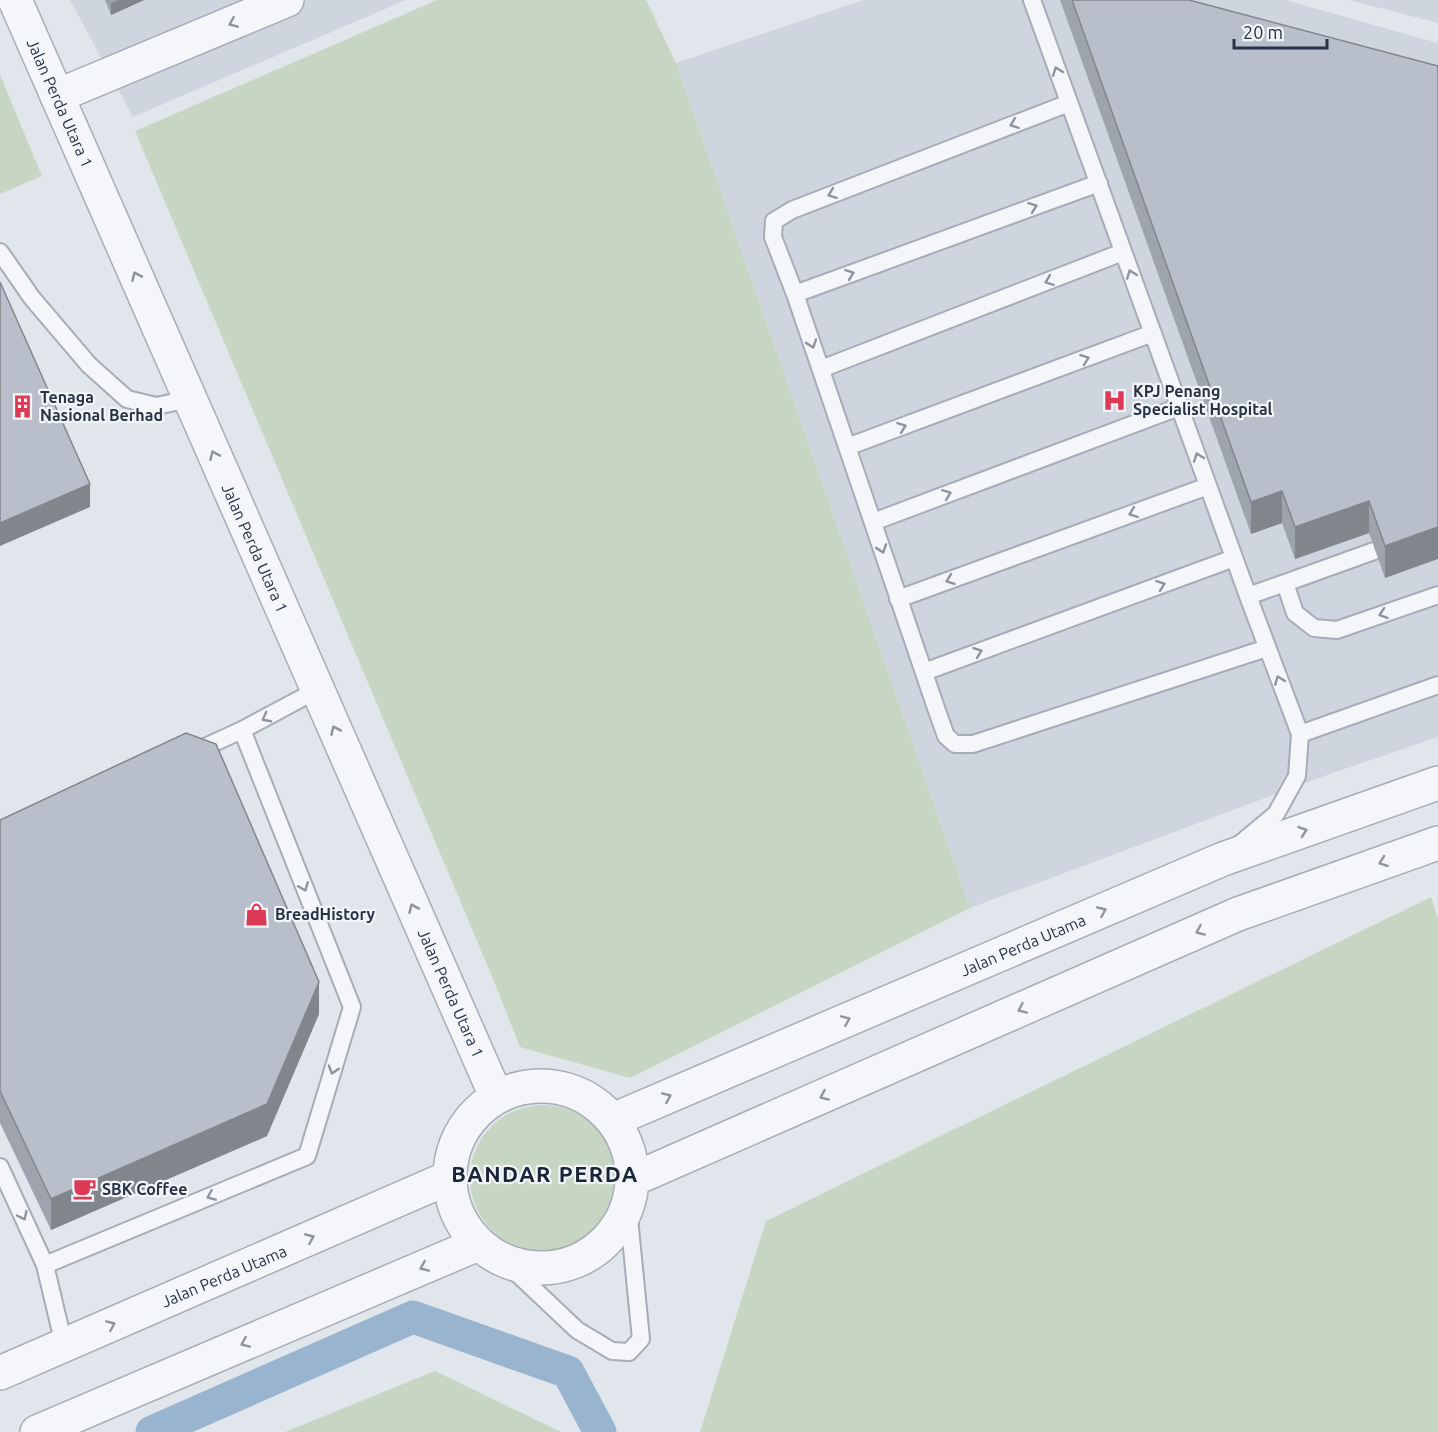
<svg xmlns="http://www.w3.org/2000/svg" width="1438" height="1432" font-family="Ubuntu,sans-serif">
<style>
.built{fill:#cfd5de}
.green{fill:#c7d6c2}
.lines{fill:none;stroke-linecap:round;stroke-linejoin:round}
.canal{stroke:#99b4cf;stroke-width:33}
.service-casing{stroke:#a6adb7;stroke-width:20}
.minor-casing{stroke:#a6adb7;stroke-width:36}
.tertiary-casing{stroke:#a6adb7;stroke-width:36}
.service{stroke:#f5f6f9;stroke-width:16}
.minor{stroke:#f5f6f9;stroke-width:33}
.tertiary{stroke:#f5f6f9;stroke-width:33}
.wall{fill:#9ea4ae}
.shaded-wall{fill:#81868d}
.building{fill:#b8bfca;stroke:#81868d;stroke-width:1.5}
.oneway{stroke:#8e949f}
.labels{text-anchor:middle;dominant-baseline:central;stroke-width:4.5;stroke-linejoin:round;paint-order:stroke}
.street-label{font-size:16px;fill:#283345;stroke:#f2f5f8}
.poi-label{font-size:16px;font-weight:bold;fill:#283345;stroke:#f2f5f8;text-anchor:start}
.district-label{font-size:22px;font-weight:bold;letter-spacing:1.5px;fill:#1a2436;stroke:#f2f5f8}
</style>
<rect width="100%" height="100%" fill="#e1e6ec"/>
<path class="built" d="M70 0H406L133 117Z
M863 0H1285L1438 43V737L1330 774 970 908 676 63Z
M1349 0H1438V23Z"/>
<path class="green" d="M437 0H646L676 63 970 908 630 1078 520 1047 491 974 135 131Z
M0 75 42 176 0 194Z
M1431 897 1438 919V1432H700L766 1221Z
M470 1178a73 73 0 1 1 146 0a73 73 0 1 1-146 0Z
M435 1371 561 1432H285Z"/>
<g class="lines">
<path class="canal" d="M152 1432 413 1317 568 1372 600 1432"/>
<defs>
<path id="service" d="M1032 0 1248 596 1300 734 1297 776 1276 814 1240 844
M1069 103 792 210 774 221 773 237 795 294 936 708 946 736 955 744H973L1267 648
M0 252 32 298 89 365 127 399 156 406 190 399
M795 294 1099 183
M821 369 1123 252
M847 447 1153 333
M873 522 1179 407
M1374 551 1285 583 1295 613 1314 628 1337 630 1438 595
M1248 596 1285 583
M898 599 1208 486
M924 672 1234 558
M1300 734 1438 685
M194 752 242 730
M0 1167 45 1265
M503 1260 577 1330 612 1351 629 1352 641 1339 628 1208
M64 1345 45 1265 307 1156 352 1007 242 730 317 690"/>
<path id="minor" d="M57 96 287 0"/>
<path id="tertiary" d="M15 0 496 1096
M450 1177a91 91 0 1 1 182 0a91 91 0 1 1-182 0Z
M613 1120 1223 859 1438 783
M634 1179 1238 914 1438 843
M0 1373 448 1178
M37 1432 478 1244"/>
</defs>
<use href="#service" class="service-casing"/>
<use href="#minor" class="minor-casing"/>
<use href="#tertiary" class="tertiary-casing"/>
<use href="#service" class="service"/>
<use href="#minor" class="minor"/>
<use href="#tertiary" class="tertiary"/>
</g>
<path class="wall" d="M105 0H144L111 15Z
M1060 0H1189L1438 66 1385 578 1369 533 1295 559 1282 523 1251 534Z
M0 820 319 1014 267 1136 51 1230 0 1123Z"/>
<path class="shaded-wall" d="M118 0H144L111 15V3Z
M90 484V507L0 546V523Z
M1282 491V523L1251 534V502Z
M1369 501V533L1295 559V527Z
M1438 527V559L1385 578V546Z
M319 982V1014L267 1136 51 1230V1199Z"/>
<path class="building" d="M1072 0H1189L1438 66V527L1385 546 1369 501 1295 527 1282 491 1251 502Z
M0 282 90 484 0 523Z
M186 733 216 744 319 982 267 1104 51 1199 0 1091V820Z"/>
<defs><path id="oneway-chevron" d="M-2-3.5L2.5 0L-2 3.5" fill="none" stroke-width="1.6" stroke-linecap="round" stroke-linejoin="round" transform="scale(1.5)"/></defs>
<g class="oneway">
<use href="#oneway-chevron" transform="translate(233 23) rotate(157)"/>
<use href="#oneway-chevron" transform="translate(1057 71) rotate(-110)"/>
<use href="#oneway-chevron" transform="translate(1014 124) rotate(159)"/>
<use href="#oneway-chevron" transform="translate(832 194) rotate(159)"/>
<use href="#oneway-chevron" transform="translate(1033 207) rotate(-20)"/>
<use href="#oneway-chevron" transform="translate(850 274) rotate(-20)"/>
<use href="#oneway-chevron" transform="translate(1131 274) rotate(-110)"/>
<use href="#oneway-chevron" transform="translate(136 276) rotate(-114)"/>
<use href="#oneway-chevron" transform="translate(1049 281) rotate(159)"/>
<use href="#oneway-chevron" transform="translate(812 344) rotate(71)"/>
<use href="#oneway-chevron" transform="translate(1085 359) rotate(-20)"/>
<use href="#oneway-chevron" transform="translate(902 427) rotate(-20)"/>
<use href="#oneway-chevron" transform="translate(214 455) rotate(-114)"/>
<use href="#oneway-chevron" transform="translate(1198 457) rotate(-110)"/>
<use href="#oneway-chevron" transform="translate(947 494) rotate(-21)"/>
<use href="#oneway-chevron" transform="translate(1133 513) rotate(160)"/>
<use href="#oneway-chevron" transform="translate(882 549) rotate(71)"/>
<use href="#oneway-chevron" transform="translate(950 580) rotate(160)"/>
<use href="#oneway-chevron" transform="translate(1161 585) rotate(-20)"/>
<use href="#oneway-chevron" transform="translate(1383 614) rotate(161)"/>
<use href="#oneway-chevron" transform="translate(978 652) rotate(-20)"/>
<use href="#oneway-chevron" transform="translate(1279 680) rotate(-111)"/>
<use href="#oneway-chevron" transform="translate(266 718) rotate(152)"/>
<use href="#oneway-chevron" transform="translate(335 730) rotate(-114)"/>
<use href="#oneway-chevron" transform="translate(1303 831) rotate(-19)"/>
<use href="#oneway-chevron" transform="translate(1383 862) rotate(160)"/>
<use href="#oneway-chevron" transform="translate(304 887) rotate(68)"/>
<use href="#oneway-chevron" transform="translate(413 908) rotate(-114)"/>
<use href="#oneway-chevron" transform="translate(1102 911) rotate(-23)"/>
<use href="#oneway-chevron" transform="translate(1200 931) rotate(156)"/>
<use href="#oneway-chevron" transform="translate(1022 1009) rotate(156)"/>
<use href="#oneway-chevron" transform="translate(846 1020) rotate(-23)"/>
<use href="#oneway-chevron" transform="translate(333 1070) rotate(107)"/>
<use href="#oneway-chevron" transform="translate(824 1096) rotate(156)"/>
<use href="#oneway-chevron" transform="translate(667 1097) rotate(-23)"/>
<use href="#oneway-chevron" transform="translate(211 1196) rotate(157)"/>
<use href="#oneway-chevron" transform="translate(23 1216) rotate(65)"/>
<use href="#oneway-chevron" transform="translate(310 1238) rotate(-23)"/>
<use href="#oneway-chevron" transform="translate(424 1267) rotate(157)"/>
<use href="#oneway-chevron" transform="translate(111 1325) rotate(-23)"/>
<use href="#oneway-chevron" transform="translate(245 1343) rotate(157)"/>
</g>
<defs>
<symbol id="hospital-bare" viewBox="-9 -9 18 18"><path d="M-5-5h3v3.5h4V-5h3V5h-3V1.5h-4V5h-3Z" fill="#dd3a56" stroke="#f2f5f8" stroke-width="2.5" paint-order="stroke"/></symbol>
<symbol id="building-bare" viewBox="-9 -9 18 18"><path d="M-4-6H4V6H1V3H-1V6H-4ZM-2.5-4.3h1.7v1.8h-1.7ZM.8-4.3h1.7v1.8H.8ZM-2.5-1h1.7V.8h-1.7ZM.8-1h1.7V.8H.8Z" fill="#dd3a56" stroke="#f2f5f8" stroke-width="2.5" paint-order="stroke"/></symbol>
<symbol id="shop-bare" viewBox="-9 -9 18 18"><path d="M-5-2.5h2.3a2.7 3.5 0 0 1 5.4 0H5L5.5 6h-11ZM-1.5-2.5h3a1.5 2.3 0 0 0-3 0Z" fill="#dd3a56" stroke="#f2f5f8" stroke-width="2.5" paint-order="stroke"/></symbol>
<symbol id="cafe-bare" viewBox="-9 -9 18 18"><path d="M-5.5-4.5H6V0H3Q3 3.5 0 3.5H-2.5Q-5.5 3.5-5.5 0ZM3-3.2v2h1.7v-2ZM-6 4.5H4V6H-6Z" fill="#dd3a56" stroke="#f2f5f8" stroke-width="2.5" paint-order="stroke"/></symbol>
</defs>
<g fill-rule="evenodd">
<use href="#hospital-bare" x="1098" y="384" width="33" height="33"/>
<use href="#building-bare" x="6" y="390" width="33" height="33"/>
<use href="#shop-bare" x="240" y="898" width="33" height="33"/>
<use href="#cafe-bare" x="68" y="1172" width="33" height="33"/>
</g>
<g class="labels">
<g class="street-label">
<text transform="translate(60 103) rotate(66)">Jalan Perda Utara 1</text>
<text transform="translate(255 548) rotate(66)">Jalan Perda Utara 1</text>
<text transform="translate(1023 945) rotate(-23)">Jalan Perda Utama</text>
<text transform="translate(451 993) rotate(66)">Jalan Perda Utara 1</text>
<text transform="translate(224 1276) rotate(-23)">Jalan Perda Utama</text>
</g>
<g class="poi-label">
<text x="1133" y="391">KPJ Penang<tspan x="1133" dy="18">Specialist Hospital</tspan></text>
<text x="40" y="397">Tenaga<tspan x="40" dy="18">Nasional Berhad</tspan></text>
<text x="275" y="914">BreadHistory</text>
<text x="102" y="1189">SBK Coffee</text>
</g>
<g class="district-label">
<text x="545" y="1173">BANDAR PERDA</text>
</g>
</g>
<path d="M1234 39v9h93v-9" fill="none" stroke="#283345" stroke-width="3"/>
<text x="1243" y="39" font-size="18" fill="#283345" stroke="#f2f5f8" stroke-width="4.5" paint-order="stroke">20 m</text>
</svg>
